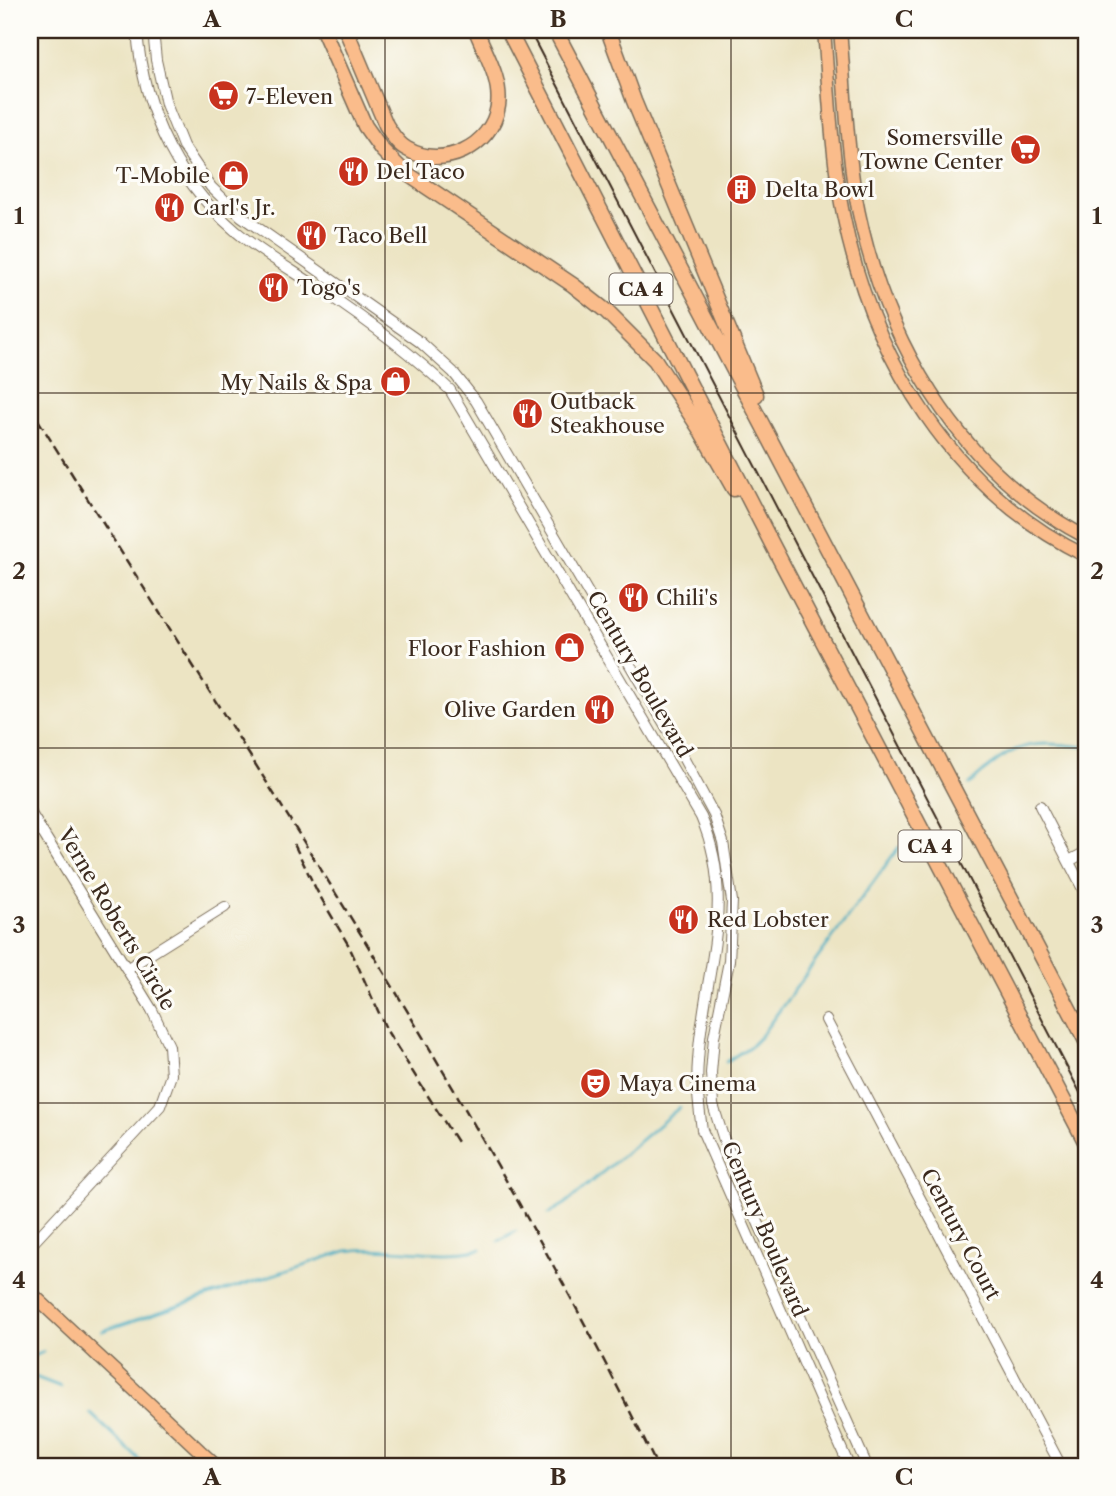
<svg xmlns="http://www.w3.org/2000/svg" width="1116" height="1496" font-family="'Libre Caslon Text',serif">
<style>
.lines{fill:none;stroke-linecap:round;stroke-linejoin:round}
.stream{stroke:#42abc1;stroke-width:2.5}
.minor-casing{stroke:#796b58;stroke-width:12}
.major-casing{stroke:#796b58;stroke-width:15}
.highway-casing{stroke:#796b58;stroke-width:17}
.minor{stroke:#fff;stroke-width:10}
.major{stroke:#fabc8b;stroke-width:12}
.highway{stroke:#fabc8b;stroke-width:14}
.tram{stroke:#3b2a1e;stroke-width:2}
.rail{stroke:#3b2a1e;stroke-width:2.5;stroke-dasharray:10 5;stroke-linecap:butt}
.grid{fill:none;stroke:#3b2a1e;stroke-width:2;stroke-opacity:0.55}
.labels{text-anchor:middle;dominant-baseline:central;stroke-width:6;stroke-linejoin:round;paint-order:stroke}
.shield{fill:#fdfcf7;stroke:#75695f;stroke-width:2}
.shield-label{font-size:19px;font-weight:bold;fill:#3b2a1e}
.poi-label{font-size:21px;fill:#3b2a1e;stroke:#fdfcf7;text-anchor:start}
.street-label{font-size:21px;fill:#3b2a1e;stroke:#fdfcf7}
.neatline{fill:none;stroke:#3b2a1e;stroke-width:2.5}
.grid-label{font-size:23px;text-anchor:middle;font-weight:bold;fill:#3b2a1e}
</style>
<rect width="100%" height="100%" fill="#fdfcf7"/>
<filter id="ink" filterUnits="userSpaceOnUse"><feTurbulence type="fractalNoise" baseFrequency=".0143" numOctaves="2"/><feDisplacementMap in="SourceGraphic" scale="14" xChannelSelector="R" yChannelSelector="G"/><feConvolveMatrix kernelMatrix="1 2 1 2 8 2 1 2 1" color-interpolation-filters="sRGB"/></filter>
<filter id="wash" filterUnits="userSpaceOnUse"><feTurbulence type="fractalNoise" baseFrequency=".00686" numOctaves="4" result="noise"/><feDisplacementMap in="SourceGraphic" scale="28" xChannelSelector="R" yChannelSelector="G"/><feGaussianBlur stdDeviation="1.57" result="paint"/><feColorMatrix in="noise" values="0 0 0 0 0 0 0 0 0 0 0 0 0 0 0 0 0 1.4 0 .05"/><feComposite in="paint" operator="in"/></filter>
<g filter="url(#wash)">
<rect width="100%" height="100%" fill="#ece4c3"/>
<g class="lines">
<path class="stream" d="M969 785C1014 743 1026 740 1086 747
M726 1062 752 1045 760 1037 899 847
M548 1214 565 1204 680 1107
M498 1241 516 1231
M102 1331 346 1251C390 1244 437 1260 481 1249
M30 1358 43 1352
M30 1375 61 1387
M90 1413 146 1466"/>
</g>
</g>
<g filter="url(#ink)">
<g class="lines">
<defs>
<path id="minor" d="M137 30C143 114 180 189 248 241 272 259 298 274 323 291 368 321 411 353 450 390L701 817C738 902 703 974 698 1061 696 1085 699 1107 702 1130L849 1466
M153 30 156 60 166 104 183 146 211 187 241 216 420 342 453 372 476 401 671 735 714 815 723 842 732 901 729 961 714 1037 711 1073 713 1105 723 1137 757 1220 867 1466
M1040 806 1086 895
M30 812 152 1010 169 1046 171 1075 160 1106 30 1246
M1069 861 1086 852
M128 968 225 907
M826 1020 1061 1466"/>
<path id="major" d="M824 30C829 91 831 153 843 214 871 357 953 491 1086 556
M840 30C845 84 846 139 855 193 880 334 956 470 1086 537
M30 1292 216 1466"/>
<path id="highway" d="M323 30 365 126 382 150 403 171 573 285 606 311 655 360 701 431 734 489
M346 30 386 125C392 134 397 144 407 149 442 170 492 147 498 106 502 80 485 53 476 30
M508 30 774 548 1086 1143
M555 30 1086 1041
M608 30 634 101 756 395"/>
</defs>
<use href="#minor" class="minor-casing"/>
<use href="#major" class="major-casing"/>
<use href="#highway" class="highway-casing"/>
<use href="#minor" class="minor"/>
<use href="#major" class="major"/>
<use href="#highway" class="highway"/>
<path class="tram" d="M529 30 1086 1104"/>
<path class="rail" d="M30 407C247 755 477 1097 657 1466
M294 844 317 891 349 946 387 1031 457 1142"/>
</g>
</g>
<path class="grid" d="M385 30V1466M731 30V1466M30 393H1086M30 748H1086M30 1103H1086"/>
<defs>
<symbol id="supermarket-disc" viewBox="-11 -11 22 22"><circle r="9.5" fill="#c8321e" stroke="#fdfcf7"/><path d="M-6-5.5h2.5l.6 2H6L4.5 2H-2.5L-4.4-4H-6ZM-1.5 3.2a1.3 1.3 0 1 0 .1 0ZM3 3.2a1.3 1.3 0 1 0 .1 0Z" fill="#fff"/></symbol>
<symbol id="restaurant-disc" viewBox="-11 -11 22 22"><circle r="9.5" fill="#c8321e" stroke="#fdfcf7"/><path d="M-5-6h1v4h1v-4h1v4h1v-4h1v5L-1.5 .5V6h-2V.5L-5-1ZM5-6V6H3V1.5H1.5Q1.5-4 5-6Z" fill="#fff"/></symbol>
<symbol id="shop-disc" viewBox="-11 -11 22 22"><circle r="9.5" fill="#c8321e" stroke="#fdfcf7"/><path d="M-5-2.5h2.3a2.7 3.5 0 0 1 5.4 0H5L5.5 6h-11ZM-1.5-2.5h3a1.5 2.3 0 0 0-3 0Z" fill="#fff"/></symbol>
<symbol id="building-disc" viewBox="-11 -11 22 22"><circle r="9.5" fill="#c8321e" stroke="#fdfcf7"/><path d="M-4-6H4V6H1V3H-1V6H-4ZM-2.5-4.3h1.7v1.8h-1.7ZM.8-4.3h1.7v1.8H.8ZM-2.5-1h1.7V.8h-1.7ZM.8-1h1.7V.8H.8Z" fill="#fff"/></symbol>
<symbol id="theatre-disc" viewBox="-11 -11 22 22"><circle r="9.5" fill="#c8321e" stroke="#fdfcf7"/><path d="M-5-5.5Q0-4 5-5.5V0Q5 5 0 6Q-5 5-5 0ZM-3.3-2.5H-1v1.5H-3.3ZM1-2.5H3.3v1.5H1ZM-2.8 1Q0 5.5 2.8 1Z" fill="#fff"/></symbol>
</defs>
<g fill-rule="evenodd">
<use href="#supermarket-disc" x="206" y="78" width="35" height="35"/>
<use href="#supermarket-disc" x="1008" y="132" width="35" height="35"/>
<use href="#restaurant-disc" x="336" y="154" width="35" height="35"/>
<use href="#shop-disc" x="216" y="158" width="35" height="35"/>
<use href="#building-disc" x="724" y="172" width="35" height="35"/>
<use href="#restaurant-disc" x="152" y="190" width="35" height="35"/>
<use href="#restaurant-disc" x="294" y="218" width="35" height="35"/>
<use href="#restaurant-disc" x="256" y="270" width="35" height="35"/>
<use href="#shop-disc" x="378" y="364" width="35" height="35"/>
<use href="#restaurant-disc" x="510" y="396" width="35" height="35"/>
<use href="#restaurant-disc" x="616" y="580" width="35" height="35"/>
<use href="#shop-disc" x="552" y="630" width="35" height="35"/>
<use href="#restaurant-disc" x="582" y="692" width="35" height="35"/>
<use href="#restaurant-disc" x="666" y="902" width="35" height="35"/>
<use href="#theatre-disc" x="578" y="1066" width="35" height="35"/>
</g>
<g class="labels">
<g class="shield">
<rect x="609.5" y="273.5" width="63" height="31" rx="5"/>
<rect x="898.5" y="830.5" width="63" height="31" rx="5"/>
</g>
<g class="shield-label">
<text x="641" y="289">CA 4</text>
<text x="930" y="846">CA 4</text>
</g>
<g class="poi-label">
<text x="246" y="96">7-Eleven</text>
<text x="1003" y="137" text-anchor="end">Somersville<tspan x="1003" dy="24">Towne Center</tspan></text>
<text x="376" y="171">Del Taco</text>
<text x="210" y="175" text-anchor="end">T-Mobile</text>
<text x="765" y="189">Delta Bowl</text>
<text x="193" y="207">Carl's Jr.</text>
<text x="334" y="235">Taco Bell</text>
<text x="297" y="287">Togo's</text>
<text x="372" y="382" text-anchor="end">My Nails &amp; Spa</text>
<text x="550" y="401">Outback<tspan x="550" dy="24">Steakhouse</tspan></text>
<text x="656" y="597">Chili's</text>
<text x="546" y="648" text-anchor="end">Floor Fashion</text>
<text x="576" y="709" text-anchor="end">Olive Garden</text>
<text x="707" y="919">Red Lobster</text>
<text x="619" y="1083">Maya Cinema</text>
</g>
<g class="street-label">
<text transform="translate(640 674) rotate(60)">Century Boulevard</text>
<text transform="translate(117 919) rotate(59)">Verne Roberts Circle</text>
<text transform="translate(765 1229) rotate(67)">Century Boulevard</text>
<text transform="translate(961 1234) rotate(62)">Century Court</text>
</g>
</g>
<rect width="1116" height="1496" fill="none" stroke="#fdfcf7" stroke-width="77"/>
<rect x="38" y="38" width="1040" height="1420" class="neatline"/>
<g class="grid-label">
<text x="212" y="27">A</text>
<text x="558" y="27">B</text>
<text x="904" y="27">C</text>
<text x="19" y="224">1</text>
<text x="1097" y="224">1</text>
<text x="19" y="579">2</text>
<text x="1097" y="579">2</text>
<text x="19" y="933">3</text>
<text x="1097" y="933">3</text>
<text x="19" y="1288">4</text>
<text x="1097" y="1288">4</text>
<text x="212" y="1485">A</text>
<text x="558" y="1485">B</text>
<text x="904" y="1485">C</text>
</g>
</svg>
